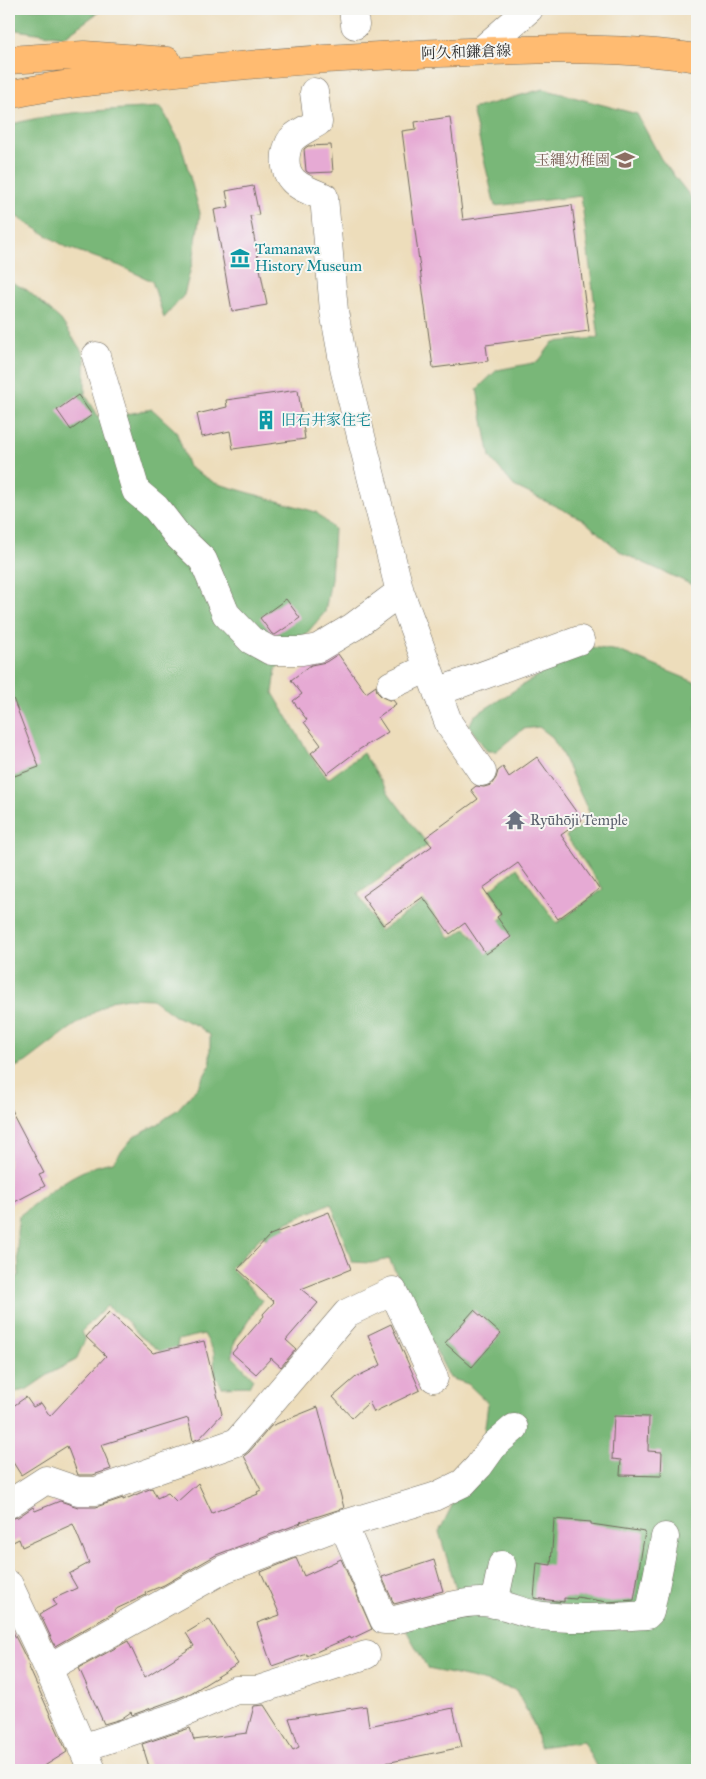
<svg xmlns="http://www.w3.org/2000/svg" width="706" height="1779" font-family="'IM FELL Great Primer','Noto Serif JP',serif">
<style>
.forest{fill:#79b778;stroke:#527152}
.building{fill:#e6aad4}
.lines{fill:none;stroke-linecap:round;stroke-linejoin:round}
.minor-casing{stroke:#6f695d;stroke-width:29}
.major-casing{stroke:#6f695d;stroke-width:29}
.minor{stroke:#fff;stroke-width:28}
.major{stroke:#ffbb71;stroke-width:28}
.labels{text-anchor:middle;dominant-baseline:central;stroke-width:4;stroke-linejoin:round;paint-order:stroke}
.street-label{font-size:15px;fill:#2b2b2b;stroke:#f6f6f2}
.education-label{font-size:15px;fill:#785e54;stroke:#f6f6f2;text-anchor:end}
.culture-label{font-size:15px;fill:#0d838f;stroke:#f6f6f2;text-anchor:start}
.worship-label{font-size:15px;fill:#5b616d;stroke:#f6f6f2;text-anchor:start}
</style>
<rect width="100%" height="100%" fill="#f6f6f2"/>
<filter id="ink" filterUnits="userSpaceOnUse"><feTurbulence type="fractalNoise" baseFrequency=".02" numOctaves="2"/><feDisplacementMap in="SourceGraphic" scale="10" xChannelSelector="R" yChannelSelector="G"/><feConvolveMatrix kernelMatrix="1 2 1 2 8 2 1 2 1" color-interpolation-filters="sRGB"/></filter>
<filter id="wash" filterUnits="userSpaceOnUse"><feTurbulence type="fractalNoise" baseFrequency=".0096" numOctaves="4" result="noise"/><feDisplacementMap in="SourceGraphic" scale="20" xChannelSelector="R" yChannelSelector="G"/><feGaussianBlur stdDeviation="1.12" result="paint"/><feColorMatrix in="noise" values="0 0 0 0 0 0 0 0 0 0 0 0 0 0 0 0 0 1.4 0 .05"/><feComposite in="paint" operator="in"/></filter>
<g filter="url(#wash)">
<rect width="100%" height="100%" fill="#edddbb"/>
<path class="forest" d="M9 9H103L64 37 9 29Z
M543 89 637 114 661 159 697 205V587L622 553 582 519 514 486 490 457 477 389 497 370 538 362 553 342 599 338 581 196 495 206 472 109Z
M161 107 181 144 200 213 194 256 184 295 164 318 152 281 120 266 66 247 9 212V125C57 111 111 110 161 107Z
M9 281 27 290 61 320 85 356V394L104 426 122 415 152 409 176 431 189 467 215 483 316 512 334 529 331 579 325 612 276 669 273 693 308 752 328 779 363 753 390 795 428 845 358 894 380 931 424 901 451 939 466 928 474 939 506 915 490 890 517 868 557 923 603 889 566 836 592 819 561 752 551 736 539 727 523 729 496 751H487L469 726 474 716 584 646 619 651 697 683V1770H598L583 1741 539 1747 535 1727 516 1690 475 1679 428 1669 406 1630 459 1598 439 1532 483 1443 488 1403 468 1384 450 1378 389 1259 371 1263 352 1262 331 1203 284 1224 290 1238 279 1246 262 1236 231 1268 262 1300 235 1341 232 1356 253 1378 249 1386 222 1387 215 1374 214 1352 204 1334 178 1340 176 1355 168 1357 140 1336 126 1320 107 1306 81 1332 85 1340 76 1360 51 1373 26 1390 9 1393V1279L19 1276 17 1232 19 1216C48 1193 75 1168 113 1162L134 1136 158 1124 178 1109 198 1087 210 1065V1035L198 1026 175 1016 152 999 127 998 111 1001 68 1030 26 1062 9 1070Z"/>
<g id="blocks">
<path class="building" d="M450 117 463 220 572 205 589 331 486 345 488 361 433 368 402 131 416 129 415 122Z
M331 145 333 172 309 173 306 171 304 149 308 146Z
M253 186 259 215 250 216 267 305 232 311 214 210 229 207 226 191Z
M298 390 305 439 233 449 230 431 202 437 197 414 227 407 226 400Z
M78 395 92 415 71 430 57 410Z
M286 599 300 618 275 635 272 634 260 618Z
M338 654 366 693 376 686 377 692 382 697 389 700H393L396 704 378 717 388 732 360 749 327 774 311 753 321 745 304 722 307 720 293 701 302 694 291 680 311 665 326 662Z
M11 693 39 767 9 778V694Z
M537 757 582 820 561 835 599 889 558 919 518 863 483 888 501 914 497 917 511 937 486 954 465 923 450 934 423 897 383 925 362 896 432 846 425 838 478 799 471 790 476 786 484 787 491 785 496 778 498 771 503 767 509 777Z
M9 1106 44 1173 39 1175 45 1186 9 1205Z
M329 1212 351 1269 301 1289 318 1303 286 1340 296 1349 281 1367 271 1358 256 1374 232 1353 264 1316 263 1314 274 1302 238 1269 270 1235Z
M474 1310 501 1334 472 1367 445 1343Z
M109 1312 153 1353 204 1341 222 1414 200 1438 193 1441 188 1418 101 1445 111 1469 93 1475H78L67 1446 21 1475 9 1456V1409L26 1397 33 1407 41 1403 50 1416 106 1356 86 1337Z
M391 1324 420 1390 374 1412 369 1402 352 1418 333 1397 356 1377 381 1365 368 1335Z
M318 1407 344 1508 300 1522 301 1523 216 1555 164 1585 145 1593 146 1595 114 1610 115 1612 55 1646 40 1614 56 1605 53 1599 77 1588 69 1574 89 1563 73 1524 22 1547 19 1539 9 1544V1519L18 1517 33 1507 35 1511 60 1501 78 1507H96L123 1498V1500L152 1488 157 1498 168 1493 177 1502 198 1483 212 1513 258 1494 257 1492 261 1490 244 1456 249 1452 271 1426Z
M614 1416 649 1417 648 1451 662 1452 661 1476 620 1475 621 1460 612 1459Z
M554 1519 591 1522V1524L645 1532 634 1600 607 1602 577 1597 576 1599 564 1598V1602L534 1598 537 1563 551 1565Z
M296 1558 304 1576 341 1559 372 1629 351 1639 350 1637 307 1656V1654L272 1666 257 1623 280 1615 261 1572Z
M434 1560 443 1591 394 1604 382 1577Z
M209 1619 238 1664 191 1693 171 1701 132 1715 131 1712 121 1719 104 1724 79 1668 128 1641 145 1677 194 1646 186 1633Z
M9 1624 28 1662 27 1663 67 1752 38 1770H9Z
M264 1705 293 1750 299 1747 289 1718 366 1706 369 1726 453 1708 462 1747 391 1762 332 1770H150L142 1744 190 1728 194 1740 247 1733 254 1706Z"/>
</g>
</g>
<g filter="url(#ink)">
<use href="#blocks" fill-opacity="0" stroke="#6f695d" stroke-width="1"/>
<g class="lines">
<defs>
<path id="minor" d="M353 9 355 25
M481 51 529 9
M314 92 318 122C311 127 301 131 294 137 289 141 287 148 286 154 282 182 302 188 324 197L334 311 345 372 400 592 449 724 482 772
M96 356 136 491 156 508 177 535 203 560 226 614 251 640 271 651H302L318 648 353 627 400 592
M391 685 428 668
M437 692 580 640
M9 1504 46 1480 78 1491H96L237 1442 347 1313 393 1291 434 1378
M338 1526 348 1536 384 1620H394C422 1614 451 1603 480 1602 504 1602 522 1614 543 1616 578 1620 613 1617 647 1615L650 1612 665 1537
M9 1585 48 1668 92 1770
M494 1604 502 1565
M48 1668 224 1569 338 1526 434 1497 463 1483 479 1466 494 1445 514 1428
M82 1748 177 1716 236 1690H258L366 1655"/>
<path id="major" d="M9 60 84 55 167 61
M9 95C52 85 96 81 140 76 225 66 310 59 396 55 496 51 598 43 697 58"/>
</defs>
<use href="#minor" class="minor-casing"/>
<use href="#major" class="major-casing"/>
<use href="#minor" class="minor"/>
<use href="#major" class="major"/>
</g>
</g>
<defs>
<symbol id="school-bare" viewBox="-9 -9 18 18"><path d="M0-5L7-2L0 1L-7-2ZM-4 1L0 2.5L4 1V4Q0 6-4 4Z" fill="#8d6e63" stroke="#f6f6f2" stroke-width="2.5" paint-order="stroke"/></symbol>
<symbol id="museum-bare" viewBox="-9 -9 18 18"><path d="M0-6L6-3V-2H-6V-3ZM-5-1h2V3h-2ZM-1-1h2V3h-2ZM3-1h2V3H3ZM-6 4H6V6H-6Z" fill="#0f9aa8" stroke="#f6f6f2" stroke-width="2.5" paint-order="stroke"/></symbol>
<symbol id="building-bare" viewBox="-9 -9 18 18"><path d="M-4-6H4V6H1V3H-1V6H-4ZM-2.5-4.3h1.7v1.8h-1.7ZM.8-4.3h1.7v1.8H.8ZM-2.5-1h1.7V.8h-1.7ZM.8-1h1.7V.8H.8Z" fill="#0f9aa8" stroke="#f6f6f2" stroke-width="2.5" paint-order="stroke"/></symbol>
<symbol id="temple-bare" viewBox="-9 -9 18 18"><path d="M0-6L5-2H3V0L6.5 2.5H4V6H1.5V3h-3V6H-4V2.5H-6.5L-3 0V-2H-5Z" fill="#6b7280" stroke="#f6f6f2" stroke-width="2.5" paint-order="stroke"/></symbol>
</defs>
<g fill-rule="evenodd">
<use href="#school-bare" x="611" y="146" width="28" height="28"/>
<use href="#museum-bare" x="226" y="244" width="28" height="28"/>
<use href="#building-bare" x="252" y="406" width="28" height="28"/>
<use href="#temple-bare" x="501" y="806" width="28" height="28"/>
</g>
<g class="labels">
<g class="street-label">
<text transform="translate(466 52) rotate(-2)">阿久和鎌倉線</text>
</g>
<g class="education-label">
<text x="610" y="160">玉縄幼稚園</text>
</g>
<g class="culture-label">
<text x="255" y="249">Tamanawa<tspan x="255" dy="17">History Museum</tspan></text>
<text x="281" y="420">旧石井家住宅</text>
</g>
<g class="worship-label">
<text x="530" y="820">Ryūhōji Temple</text>
</g>
</g>
<rect width="706" height="1779" fill="none" stroke="#f6f6f2" stroke-width="30"/>
</svg>
